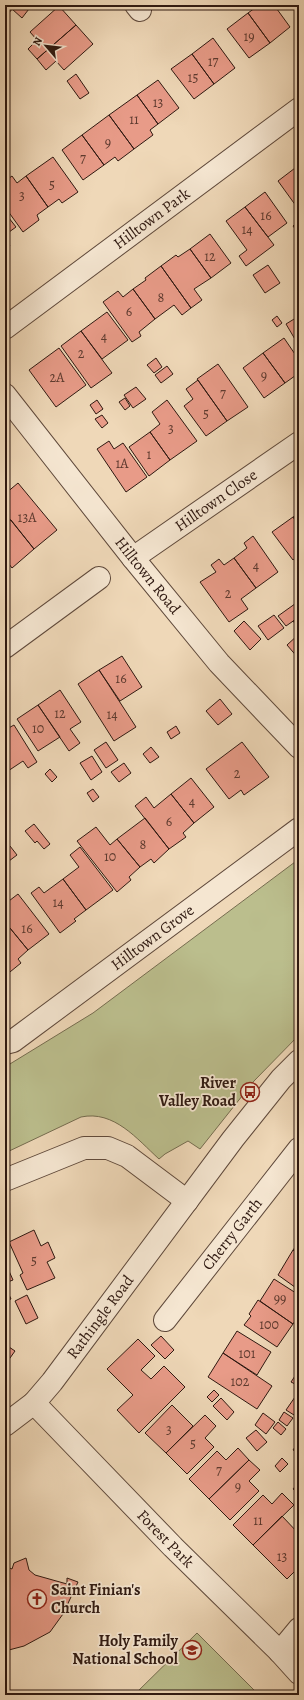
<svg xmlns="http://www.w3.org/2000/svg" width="304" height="1700" font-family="Alegreya,serif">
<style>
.green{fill:#bbbe8d;stroke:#756c4f}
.building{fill:#e89b88;stroke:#2f1911}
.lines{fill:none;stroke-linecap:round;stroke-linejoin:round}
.minor-casing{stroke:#5f493b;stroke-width:24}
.tertiary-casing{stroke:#5f493b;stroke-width:24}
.minor{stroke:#f5e6d1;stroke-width:22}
.tertiary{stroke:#f5e6d1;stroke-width:22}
.labels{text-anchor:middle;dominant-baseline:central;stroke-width:3.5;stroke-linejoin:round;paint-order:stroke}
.number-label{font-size:14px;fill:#5d3a2f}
.street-label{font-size:16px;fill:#2f1911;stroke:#f5e6d1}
.poi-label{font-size:16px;font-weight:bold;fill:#2f1911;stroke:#f5e6d1;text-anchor:end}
</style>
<rect width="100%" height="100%" fill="#efd8b8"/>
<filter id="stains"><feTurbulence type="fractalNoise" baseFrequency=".005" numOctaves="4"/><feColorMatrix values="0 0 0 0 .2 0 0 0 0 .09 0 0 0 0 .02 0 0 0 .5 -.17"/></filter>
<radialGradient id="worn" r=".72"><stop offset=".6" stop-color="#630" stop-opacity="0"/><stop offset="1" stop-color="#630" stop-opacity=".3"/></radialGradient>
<path class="green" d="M299 859V1035L254 1081 200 1149 188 1141 165 1154 159 1159C137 1139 114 1110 81 1117L5 1153V1067L93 1013Z
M197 1633 259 1695H134Z"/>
<path class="building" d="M5 5H32L22 18 12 9 5 18Z
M259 5H274L290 27 270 43 248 13Z
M59 6 76 25 37 59 28 49 37 40 30 32Z
M248 13 270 43 249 58 227 29Z
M76 25 93 44 64 70 56 61 46 70 37 59Z
M213 38 235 68 214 84 192 54Z
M192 54 214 84 194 99 171 69Z
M76 74 89 93 80 99 67 81Z
M158 80 179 108 158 124 137 95Z
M137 95 158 124 150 130 153 135 134 149 109 115Z
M109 115 134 149 118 161 115 157 104 165 82 135Z
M82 135 104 165 83 180 62 150Z
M53 157 78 192 62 203 59 199 48 207 26 176Z
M299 165V210L278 181Z
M12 176 17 183 26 176 48 207 37 215 39 220 23 232 5 207V181Z
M265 192 287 223 268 237 245 207Z
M245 207 274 245 246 266 239 256 247 250 226 221Z
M5 213 16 227 5 235Z
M297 222 299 225V234L293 226Z
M210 234 231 263 211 278 190 249Z
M5 239 10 246 5 249Z
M190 249 211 278 194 289 202 300 191 308 161 266 176 255 178 257Z
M268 265 280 283 265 293 253 275Z
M161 266 191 308 182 315 174 305 155 319 133 289 146 280 145 278Z
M133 289 155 319 139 332 141 336 132 342 103 302 118 291 123 297Z
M107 312 128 340 102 359 81 331Z
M277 316 282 323 277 327 272 320Z
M299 316V346L286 324Z
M81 331 112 373 91 388 61 346Z
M284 338 299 360V373L285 383 263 353Z
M59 348 86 385 56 407 29 370Z
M263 353 285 383 264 398 243 368Z
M156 358 162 367 154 373 147 365Z
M218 364 248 407 227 421 197 379Z
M167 366 173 374 161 383 155 375Z
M198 380 227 421 206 436 184 406 193 399 186 389Z
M136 387 146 399 133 408 124 395Z
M125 398 130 406 125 410 119 402Z
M97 400 103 409 96 414 90 405Z
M167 400 197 441 170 460 150 432 160 424 152 412Z
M102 415 108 423 102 428 95 419Z
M150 432 170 460 149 476 129 447Z
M109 441 114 449 123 443 147 477 126 492 97 449Z
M18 483 57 530 34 549 5 513V494Z
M299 513V525L293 517Z
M293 517 299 525V555L293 560 272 532Z
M11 520 34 549 12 568 5 559V525Z
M253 536 278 572 256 588 234 558 247 548 244 543Z
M234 558 256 588 241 599 248 609 229 622 200 582 216 572 211 565 219 559 224 565Z
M299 601V617L286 626 278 616Z
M274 615 284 628 268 640 258 626Z
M299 617V629L293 621Z
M244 621 261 639 250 650 234 631Z
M299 634V659L287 645Z
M122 656 142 687 120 701 99 670Z
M99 670 136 727 114 741 78 684Z
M60 690 81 722 70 729 80 743 69 751 38 705Z
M220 699 232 714 218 725 206 711Z
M38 705 60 737 38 751 17 719Z
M14 725 37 762 28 768 23 761 5 773V730Z
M176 726 180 733 171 739 167 732Z
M106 742 118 760 106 768 94 750Z
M242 742 269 777 244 795 241 790 229 799 206 769Z
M151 747 159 757 150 763 143 754Z
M92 756 102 772 91 780 80 763Z
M124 763 131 773 119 782 111 772Z
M50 769 57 777 52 782 45 774Z
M191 778 214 807 194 823 171 794Z
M93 789 99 797 93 802 87 793Z
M171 794 194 823 183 833 186 837 169 849 135 806 146 797 154 808Z
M145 818 169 849 154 863 151 859 140 867 117 839Z
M34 824 50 844 44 849 37 841 35 843 25 831Z
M96 827 110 845 117 839 140 867 129 877 131 880 117 892 77 841Z
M10 846 17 855 9 861 5 856V849Z
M80 847 113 890 86 910 63 879 79 867 70 855Z
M63 879 86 910 74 919 76 921 60 933 31 893 39 887 44 893Z
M18 894 49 934 28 950 5 922V904Z
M5 922 28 950 18 959 21 963 5 976Z
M34 1230 41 1246 48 1242 55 1258 47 1262 55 1278 27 1290 20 1275 23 1273 9 1242Z
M299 1242V1254L293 1250Z
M293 1250 299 1254V1290L278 1275Z
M5 1262 13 1280 5 1283Z
M274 1279 299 1295V1315L293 1324 260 1301Z
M5 1286 11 1299 5 1301Z
M27 1295 38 1318 26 1324 15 1301Z
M258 1300 293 1324 277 1347 244 1325 251 1316 249 1314Z
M237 1331 271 1352 257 1375 223 1353Z
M161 1336 174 1350 165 1359 151 1345Z
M138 1339 155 1356 141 1370 151 1379 164 1366 185 1387 139 1433 117 1410 133 1395 107 1369Z
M6 1345 15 1351 5 1365V1347Z
M223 1353 272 1386 257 1409 208 1377Z
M299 1370V1386L291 1382Z
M214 1390 219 1395 212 1402 207 1397Z
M295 1397 299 1400V1407L294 1415 286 1410Z
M221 1398 234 1412 227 1420 213 1406Z
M172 1405 193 1426 166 1453 145 1433Z
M284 1412 293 1418 287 1426 279 1420Z
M263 1413 275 1422 266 1434 255 1425Z
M205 1415 216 1426 205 1438 214 1447 187 1474 166 1453Z
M278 1422 286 1429 281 1435 273 1428Z
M256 1430 267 1442 257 1451 246 1438Z
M299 1441V1453L293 1450Z
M238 1448 249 1460 209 1499 189 1479 217 1451 226 1460Z
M282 1458 288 1464 280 1472 275 1466Z
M249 1460 260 1470 249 1481 259 1491 230 1520 209 1499Z
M299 1482V1494L293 1489Z
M282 1493 294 1505 253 1545 233 1525 263 1495 272 1504Z
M282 1516 299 1534V1567L287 1579 253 1545Z
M5 1557 8 1562 7 1567 12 1569 14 1563 26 1558 29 1570 35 1575 67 1584V1578L78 1582 63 1614 50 1632 24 1646 5 1651Z"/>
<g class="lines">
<defs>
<g id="minor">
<path d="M136 5 140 10"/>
<path id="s1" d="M5 328 299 109"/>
<path id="s2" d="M5 395 133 558 219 663 299 747"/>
<path id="s3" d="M133 558 299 443"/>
<path d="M5 647 99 578"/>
<path id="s4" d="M5 1043 13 1041 299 829"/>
<path d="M5 1180 84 1148H108L127 1156 187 1201"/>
<path id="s5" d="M165 1320 299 1149"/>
<path id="s6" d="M34 1403 173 1547 280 1652 299 1673"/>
<path d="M280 1652 299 1629"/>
</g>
<g id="tertiary">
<path id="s7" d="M5 1425 34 1403 52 1382 233 1139 281 1079 299 1061"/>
</g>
</defs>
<use href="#minor" class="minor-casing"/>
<use href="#tertiary" class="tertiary-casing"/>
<use href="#minor" class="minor"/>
<use href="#tertiary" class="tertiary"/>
</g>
<defs>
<symbol id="bus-ring" viewBox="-11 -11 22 22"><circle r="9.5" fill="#f5e6d1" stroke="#8f2418" stroke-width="1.5"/><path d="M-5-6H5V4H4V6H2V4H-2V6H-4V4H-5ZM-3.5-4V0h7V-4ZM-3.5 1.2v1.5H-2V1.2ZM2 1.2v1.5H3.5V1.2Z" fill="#8f2418"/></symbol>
<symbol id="church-ring" viewBox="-11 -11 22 22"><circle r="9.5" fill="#f5e6d1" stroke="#8f2418" stroke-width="1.5"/><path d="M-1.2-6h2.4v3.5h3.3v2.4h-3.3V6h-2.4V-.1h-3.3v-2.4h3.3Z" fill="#8f2418"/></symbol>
<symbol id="school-ring" viewBox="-11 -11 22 22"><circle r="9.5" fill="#f5e6d1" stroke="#8f2418" stroke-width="1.5"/><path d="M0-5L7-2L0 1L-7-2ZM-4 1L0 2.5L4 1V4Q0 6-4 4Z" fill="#8f2418"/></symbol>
</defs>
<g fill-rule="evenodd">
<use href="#bus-ring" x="239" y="1081" width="22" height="22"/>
<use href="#church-ring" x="26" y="1588" width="22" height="22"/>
<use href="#school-ring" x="181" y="1639" width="22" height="22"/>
</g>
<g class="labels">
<g class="number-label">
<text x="249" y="36">19</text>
<text x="213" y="61">17</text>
<text x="193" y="77">15</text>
<text x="158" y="102">13</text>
<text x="134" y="119">11</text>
<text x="108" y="142">9</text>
<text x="83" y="158">7</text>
<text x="52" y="184">5</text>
<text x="22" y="195">3</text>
<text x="266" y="215">16</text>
<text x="247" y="229">14</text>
<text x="210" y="256">12</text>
<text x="161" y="297">8</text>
<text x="129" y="311">6</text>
<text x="104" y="336">4</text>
<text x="81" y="353">2</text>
<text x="264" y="375">9</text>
<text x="57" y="377">2A</text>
<text x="223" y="393">7</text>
<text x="206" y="413">5</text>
<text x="171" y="428">3</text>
<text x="149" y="454">1</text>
<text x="122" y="463">1A</text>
<text x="27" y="517">13A</text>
<text x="256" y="565">4</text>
<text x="228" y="593">2</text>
<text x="121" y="678">16</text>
<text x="60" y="713">12</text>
<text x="112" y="714">14</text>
<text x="38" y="728">10</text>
<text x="237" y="773">2</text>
<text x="192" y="801">4</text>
<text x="169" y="821">6</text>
<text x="143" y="844">8</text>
<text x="110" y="856">10</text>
<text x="58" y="902">14</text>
<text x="27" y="928">16</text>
<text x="34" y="1260">5</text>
<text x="280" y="1298">99</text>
<text x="269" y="1324">100</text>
<text x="247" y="1353">101</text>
<text x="240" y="1381">102</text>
<text x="169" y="1429">3</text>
<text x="193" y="1443">5</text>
<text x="219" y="1470">7</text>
<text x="238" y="1486">9</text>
<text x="258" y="1520">11</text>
<text x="282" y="1556">13</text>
</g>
<g class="street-label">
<text stroke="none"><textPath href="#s1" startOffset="183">Hilltown Park</textPath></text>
<text stroke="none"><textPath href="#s3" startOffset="101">Hilltown Close</textPath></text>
<text stroke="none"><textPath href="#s2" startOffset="230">Hilltown Road</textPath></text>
<text stroke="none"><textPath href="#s4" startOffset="182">Hilltown Grove</textPath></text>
<text stroke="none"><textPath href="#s5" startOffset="109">Cherry Garth</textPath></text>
<text stroke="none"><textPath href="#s7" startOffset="145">Rathingle Road</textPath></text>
<text stroke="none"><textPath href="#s6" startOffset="189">Forest Park</textPath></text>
</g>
<g class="poi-label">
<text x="236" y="1083">River<tspan x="236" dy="18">Valley Road</tspan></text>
<text x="51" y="1590" text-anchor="start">Saint Finian's<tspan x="51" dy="18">Church</tspan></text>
<text x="178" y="1641">Holy Family<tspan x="178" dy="18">National School</tspan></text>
</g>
</g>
<rect width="304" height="1700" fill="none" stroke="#efd8b8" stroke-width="20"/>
<rect x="6" y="6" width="292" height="1688" fill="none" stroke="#2f1911" stroke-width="2"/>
<rect x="10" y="10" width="284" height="1680" fill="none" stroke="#2f1911"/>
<g transform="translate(46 46) rotate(298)" stroke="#f5e6d1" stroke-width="3" paint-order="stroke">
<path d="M0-3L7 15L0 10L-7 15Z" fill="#2f1911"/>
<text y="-6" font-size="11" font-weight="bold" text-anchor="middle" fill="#2f1911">N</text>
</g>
<rect width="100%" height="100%" filter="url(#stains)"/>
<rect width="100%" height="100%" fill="url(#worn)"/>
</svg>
